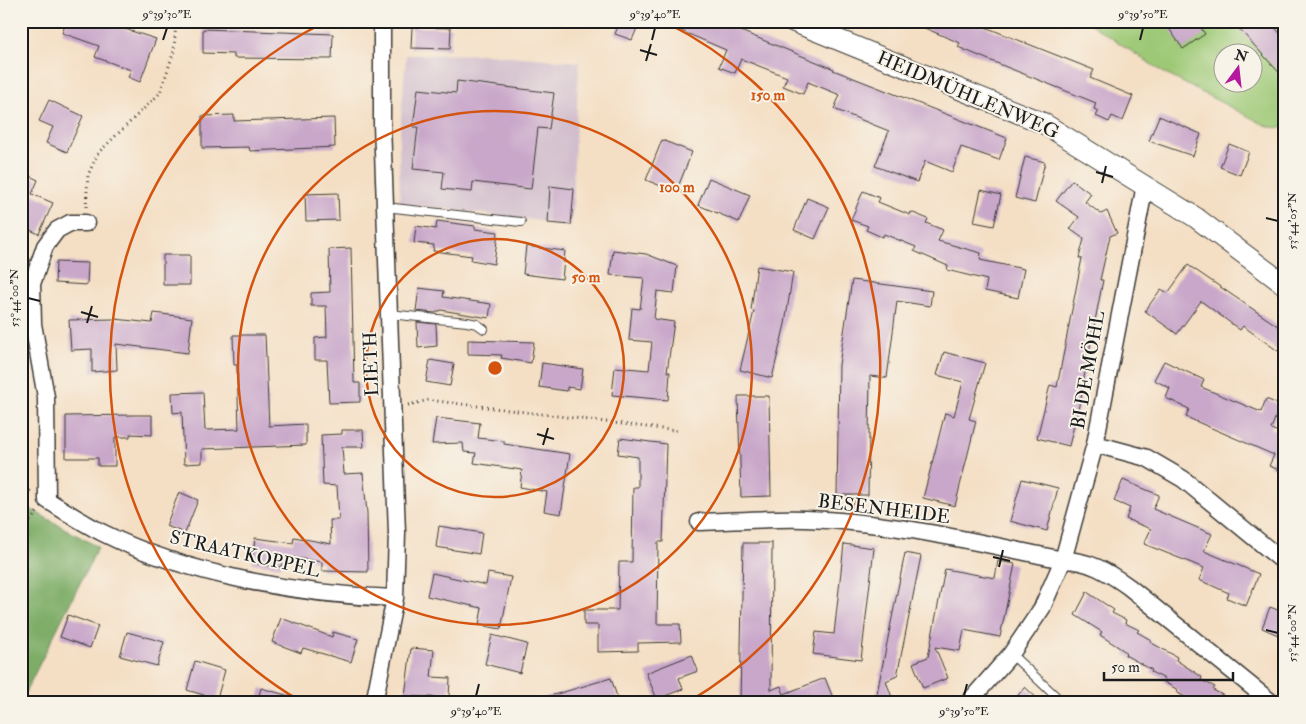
<svg xmlns="http://www.w3.org/2000/svg" width="1306" height="724" font-family="'IM FELL Double Pica',serif">
<style>
.industrial{fill:#d1bdcc}
.green{fill:#9dc976;stroke:#5c7249;fill-rule:evenodd}
.forest{fill:#7ead67;stroke:#4d6442}
.building{fill:#c9a7ca}
.lines{fill:none;stroke-linecap:round;stroke-linejoin:round}
.service-casing{stroke:#3c3935;stroke-width:10}
.minor-casing{stroke:#3c3935;stroke-width:19}
.tertiary-casing{stroke:#3c3935;stroke-width:22}
.path{stroke:#3c3935;stroke-width:3;stroke-dasharray:1 4;stroke-linecap:butt}
.service{stroke:#fff;stroke-width:8}
.minor{stroke:#fff;stroke-width:16}
.tertiary{stroke:#fff;stroke-width:20}
.ticks{fill:none;stroke:#1c1c1c;stroke-width:2}
.ring{fill:none;stroke:#d4530e;stroke-width:2.5}
.labels{text-anchor:middle;dominant-baseline:central;stroke-width:4;stroke-linejoin:round;paint-order:stroke}
.street-label{font-size:19px;fill:#1c1c1c;stroke:#f7f3e8}
.centre{fill:#d4530e;stroke:#f7f3e8;stroke-width:2.5}
.ring-label{font-size:15px;text-anchor:middle;font-weight:bold;fill:#d4530e;stroke:#f7f3e8;stroke-width:4;stroke-linejoin:round;paint-order:stroke}
.neatline{fill:none;stroke:#1c1c1c;stroke-width:2}
.ticks-label{font-size:12px;text-anchor:middle;fill:#1c1c1c}
</style>
<rect width="100%" height="100%" fill="#f7f3e8"/>
<filter id="ink" filterUnits="userSpaceOnUse"><feTurbulence type="fractalNoise" baseFrequency=".02" numOctaves="2"/><feDisplacementMap in="SourceGraphic" scale="10" xChannelSelector="R" yChannelSelector="G"/><feConvolveMatrix kernelMatrix="1 2 1 2 8 2 1 2 1" color-interpolation-filters="sRGB"/></filter>
<filter id="wash" filterUnits="userSpaceOnUse"><feTurbulence type="fractalNoise" baseFrequency=".0096" numOctaves="4" result="noise"/><feDisplacementMap in="SourceGraphic" scale="20" xChannelSelector="R" yChannelSelector="G"/><feGaussianBlur stdDeviation="1.12" result="paint"/><feColorMatrix in="noise" values="0 0 0 0 0 0 0 0 0 0 0 0 0 0 0 0 0 1.4 0 .05"/><feComposite in="paint" operator="in"/></filter>
<g filter="url(#wash)">
<rect width="100%" height="100%" fill="#f4dfc5"/>
<path class="industrial" d="M487 54 579 62 571 225 400 203 399 143 406 55Z"/>
<path class="green" d="M1086 21H1285V128L1269 127 1166 74ZM1224 52H1254V82H1224Z"/>
<path class="forest" d="M21 492 23 505 98 547 21 701Z"/>
<g id="blocks">
<path class="building" d="M67 21H100L156 39 140 82 128 77 131 70 95 57 99 46 62 33Z
M620 21H640L632 40 615 34Z
M658 21H716L834 69 833 70 1007 138 999 160 961 147 952 172 925 161 917 182 875 166 889 131 834 109 840 95 808 82 803 94 783 86 787 77 741 59 735 73 719 67 726 50Z
M908 21H970L1094 70 1090 78 1133 96 1123 121 1112 116 1109 122 1096 116 1099 111 1094 109 1096 103 989 60 958 47 960 43Z
M1164 21H1196L1205 34 1183 49Z
M1232 21H1269L1285 39V79Z
M412 27 451 28 450 49 411 48Z
M203 29 333 34 332 59 234 58V54L203 53Z
M457 81 554 93 549 129 538 128 531 189 473 182 472 192 442 189 444 172 413 169 418 127H413L418 89 456 93Z
M49 100 83 116 67 152 46 143 53 127 39 121Z
M234 115V121L334 118 335 147 250 151 249 147 202 148V116Z
M1159 116 1201 134 1193 156 1149 141Z
M662 140 692 152 676 192 646 180Z
M1229 144 1249 152 1240 175 1220 167Z
M1025 157 1045 162 1035 203 1015 198Z
M21 172 38 180 32 194 53 203 39 234 21 226Z
M709 178 750 195 739 222 698 205Z
M1072 180 1091 194 1085 202 1101 214 1107 211 1117 233 1110 236 1100 280H1103L1081 393H1082L1069 446 1037 438 1050 385 1057 387 1082 258H1079L1084 239 1070 229 1079 217 1056 201Z
M550 186 574 189 571 225 548 223Z
M981 190 1001 195 994 226 974 222Z
M863 191 880 198 878 202 910 215 911 212 928 219 926 223 943 230 938 241 981 253 980 260 1024 269 1018 298 985 291 987 280 947 270 948 266 914 251 916 247 884 234 882 237 866 230 868 226 851 220Z
M338 193 339 220 306 221 305 194Z
M807 198 829 207 815 239 794 230Z
M437 221 475 226V229L498 232 494 264 471 260 472 256 433 251 434 245 414 243 416 226 436 229Z
M526 246 565 251 562 279 523 274Z
M351 248 354 383H360V402L329 403 327 360H315V338L327 337 326 306H311V293L330 292 329 249Z
M613 250 646 254 677 266 674 293 657 291 654 319 674 322 667 372H670L668 400 612 395 615 367 649 370 652 342 629 340 632 308 640 309 644 278 610 275Z
M163 255H190V285H163Z
M56 262 88 263 87 285 55 283Z
M1188 265 1285 331V341L1278 351 1243 326 1240 330 1201 301 1177 334 1145 311 1161 289 1168 293Z
M757 266 793 272 785 324 772 378 740 370 754 311 751 310Z
M852 280 932 291 930 306 897 301 887 378 870 376 868 495H837L839 365Z
M419 288 444 291 443 297 491 304 489 318 441 310 435 313 416 311Z
M154 313 192 318 188 353 116 344 117 370 92 372V349L71 350 69 320 115 319 152 323Z
M417 322 436 324 437 346 418 348Z
M233 335H265L269 426 306 424V445L202 449V463L184 464 182 412 173 413 172 393 203 392 205 430 239 429 237 365H234Z
M468 340 534 342 531 363 501 358 502 355 468 354Z
M944 352 985 363 969 419 976 421 955 506 923 498 945 413 954 416 963 382 937 375Z
M430 360 454 364 450 386 426 382Z
M1164 361 1204 380 1201 387 1261 412 1266 399 1280 405 1271 429 1283 434 1285 430V472L1269 466 1274 455 1186 417 1189 409 1166 398 1170 388 1154 380Z
M542 363 583 369 580 389 567 387V391L539 387Z
M738 396H769L771 496 741 497Z
M133 415H152V435L130 434V437H115V466H98V458H66V416Z
M436 418 480 423 478 438 504 441V444L570 454 561 514 544 511 547 492 520 487 522 470 474 463 476 453 464 452 463 443 432 444Z
M342 430H363L364 447H342L344 474 363 473 367 513 368 572 322 571V562L283 556 281 567 252 563 255 538 293 543 294 537 331 544 330 520H339L337 486 323 485 321 435 342 434Z
M620 438 666 444 663 542H658L657 624H680L681 642 638 643V651L598 652V625H584V610H618L619 562H632L633 487H638V457L618 454Z
M1022 479 1058 488 1047 531 1010 521Z
M1123 480 1159 495 1153 509 1212 534 1204 551 1259 574 1246 606 1227 598 1229 593 1199 580 1204 568 1144 544 1151 529 1126 519 1130 508 1114 501Z
M179 492 198 500 185 533 166 526Z
M439 526 482 533 479 554 436 547Z
M743 543H772L771 690 781 686 784 694 825 678 835 703H740Z
M844 544 874 548 861 660 813 654 816 632 834 634Z
M905 553 921 556 897 676 886 681 894 703H875Z
M998 561 1015 564 1000 637 964 630 960 651 935 647 948 678 923 688 913 663 928 657 945 569 995 578Z
M432 573 486 585 488 573 511 577 501 629 479 625 482 608 427 596Z
M1087 592 1114 610 1112 613 1126 620 1125 623 1139 630 1137 632 1151 640 1150 642 1177 657 1176 660 1202 677 1201 680 1215 687 1213 690 1237 703H1196L1176 692 1178 690 1164 682 1165 679 1151 672 1152 670 1125 655 1126 652 1100 635 1102 632 1075 615Z
M1270 607 1285 613V638L1262 628Z
M68 615 98 626 90 648 60 637Z
M281 618 332 637 333 632 358 639 351 662 303 648 301 653 272 642Z
M127 632 164 642 157 666 120 656Z
M492 635 527 644 520 673 485 664Z
M411 648 434 650 431 677 450 678 449 698 405 696Z
M692 655 698 671 679 678 683 689 657 699 646 673Z
M195 661 225 670 217 699 187 690Z
M611 678 619 703H541L540 699Z
M1025 687 1042 703H1011Z
M261 688 300 699 299 703H257Z"/>
</g>
</g>
<g filter="url(#ink)">
<use href="#blocks" fill-opacity="0" stroke="#3c3935" stroke-width="1"/>
<g class="lines">
<defs>
<path id="service" d="M385 207 521 222
M389 314 467 322 477 324 484 329
M1011 654 1063 703"/>
<path id="minor" d="M86 223H70L57 230 45 246 32 284 33 324 46 397 47 500C65 511 83 523 103 533 187 575 301 595 395 598
M1095 444 1147 458 1183 479 1285 563
M699 522C734 521 769 518 805 519 889 521 980 543 1063 560 1089 560 1108 572 1129 587L1272 703
M374 703 395 598 397 533 382 124V21
M968 703 1011 654 1042 608 1063 560 1095 444 1145 185"/>
<path id="tertiary" d="M792 21 1043 123 1195 217 1285 285"/>
</defs>
<use href="#service" class="service-casing"/>
<use href="#minor" class="minor-casing"/>
<use href="#tertiary" class="tertiary-casing"/>
<path class="path" d="M129 21 134 25
M86 207 88 175 98 153 160 93 174 51 176 21
M408 405 429 400 678 431
M21 486 32 492
M21 533 38 511"/>
<use href="#service" class="service"/>
<use href="#minor" class="minor"/>
<use href="#tertiary" class="tertiary"/>
</g>
</g>
<path class="ticks" d="M163 40 167 28M652 40 655 28M1140 40 1143 28M640 50 657 55M646 61 651 44M1096 172 1113 177M1102 183 1106 166M1266 218 1278 221M28 298 40 301M81 312 98 317M87 323 92 306M537 434 554 439M543 445 548 428M993 557 1010 561M999 567 1003 550M1266 630 1278 633M476 696 479 684M964 696 967 684"/>
<g class="ring">
<circle cx="495" cy="368" r="129"/>
<circle cx="495" cy="368" r="257"/>
<path d="M302 702A386 386 0 0 1 323 23M667 23A386 386 0 0 1 688 702"/>
</g>
<g class="labels">
<g class="street-label">
<text transform="translate(968 95) rotate(23)">HEIDMÜHLENWEG</text>
<text transform="translate(371 364) rotate(-92)">LIETH</text>
<text transform="translate(1088 370) rotate(-80)">BI DE MÖHL</text>
<text transform="translate(884 509) rotate(7)">BESENHEIDE</text>
<text transform="translate(245 554) rotate(13)">STRAATKOPPEL</text>
</g>
</g>
<circle cx="495" cy="368" r="8" class="centre"/>
<g class="ring-label">
<text x="768" y="100">150 m</text>
<text x="677" y="192">100 m</text>
<text x="586" y="282">50 m</text>
</g>
<rect width="1306" height="724" fill="none" stroke="#f7f3e8" stroke-width="55"/>
<g transform="translate(1238 68) rotate(15)"><circle r="24" fill="#f7f3e8" stroke="#9f9d96"/>
<path d="M0-4L9 19L0 12L-9 19Z" fill="#b5179e"/>
<text y="-8" font-size="14" font-weight="bold" text-anchor="middle" fill="#1c1c1c">N</text>
</g>
<path d="M1104 672v8h129v-8" fill="none" stroke="#1c1c1c" stroke-width="2.5"/>
<text x="1111" y="672" font-size="15" fill="#1c1c1c" stroke="#f7f3e8" stroke-width="4" paint-order="stroke">50 m</text>
<rect x="28" y="28" width="1250" height="668" class="neatline"/>
<g class="ticks-label">
<text x="167" y="18">9°39'30"E</text>
<text x="655" y="18">9°39'40"E</text>
<text x="1143" y="18">9°39'50"E</text>
<text transform="translate(1292 221) rotate(-90)" y="4">53°44'05"N</text>
<text transform="translate(14 298) rotate(-90)" y="4">53°44'00"N</text>
<text transform="translate(1292 633) rotate(-90)" y="4">53°44'00"N</text>
<text x="476" y="715">9°39'40"E</text>
<text x="964" y="715">9°39'50"E</text>
</g>
</svg>
